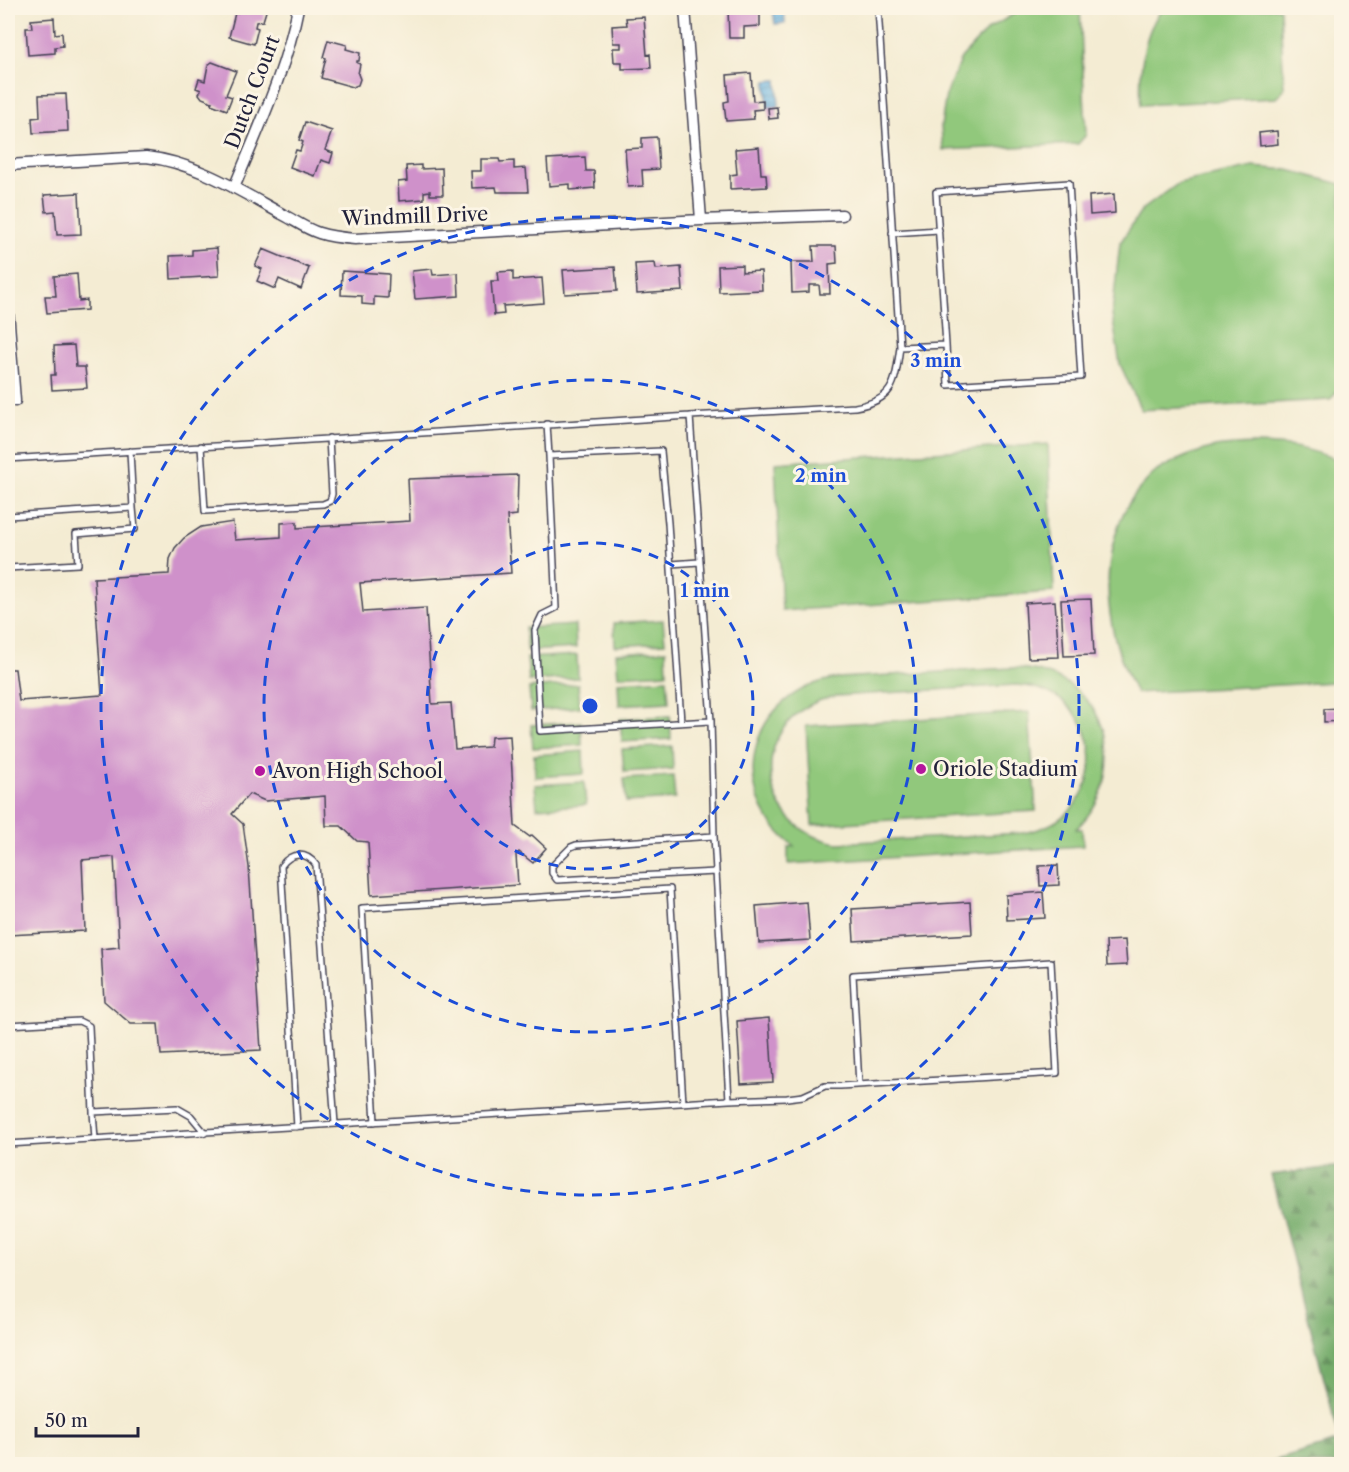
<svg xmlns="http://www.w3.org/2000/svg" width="1349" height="1472" font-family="'Libre Caslon Text',serif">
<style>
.forest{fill:url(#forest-firs);stroke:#4b6753;stroke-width:1.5}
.garden{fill:#91c87b;stroke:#5a755b;stroke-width:1.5;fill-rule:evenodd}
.water{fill:url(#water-rules);stroke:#476c90;stroke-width:1.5}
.building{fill:#cf91ca}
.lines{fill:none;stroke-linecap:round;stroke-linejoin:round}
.lane-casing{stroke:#424052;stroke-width:8}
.street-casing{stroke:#424052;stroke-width:13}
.lane{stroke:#fff;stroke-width:5}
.street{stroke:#fff;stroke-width:10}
.ring{fill:none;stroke:#1d4ed8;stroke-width:3;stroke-dasharray:10 8}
.poi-dot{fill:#b5179e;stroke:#fcf5e5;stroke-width:2}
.labels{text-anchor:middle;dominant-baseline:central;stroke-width:6;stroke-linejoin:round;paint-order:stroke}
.street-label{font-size:20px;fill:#22223b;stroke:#fcf5e5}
.poi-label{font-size:20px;fill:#22223b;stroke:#fcf5e5;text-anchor:start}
.centre{fill:#1d4ed8;stroke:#fcf5e5;stroke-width:3}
.ring-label{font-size:18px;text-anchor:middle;font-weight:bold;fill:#1d4ed8;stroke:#fcf5e5;stroke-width:6;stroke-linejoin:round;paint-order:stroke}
</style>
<defs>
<pattern id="forest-firs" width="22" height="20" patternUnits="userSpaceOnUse" patternTransform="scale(1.5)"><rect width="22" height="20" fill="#74ac6b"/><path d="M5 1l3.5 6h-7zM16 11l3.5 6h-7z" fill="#5f8c59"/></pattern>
<pattern id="water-rules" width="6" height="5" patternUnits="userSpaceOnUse" patternTransform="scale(1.5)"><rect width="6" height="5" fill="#6cb6e4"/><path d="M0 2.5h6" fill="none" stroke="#5894ba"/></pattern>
</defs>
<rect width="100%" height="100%" fill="#fcf5e5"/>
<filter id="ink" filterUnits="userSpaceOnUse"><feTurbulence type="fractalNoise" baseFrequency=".0167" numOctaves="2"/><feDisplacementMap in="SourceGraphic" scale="12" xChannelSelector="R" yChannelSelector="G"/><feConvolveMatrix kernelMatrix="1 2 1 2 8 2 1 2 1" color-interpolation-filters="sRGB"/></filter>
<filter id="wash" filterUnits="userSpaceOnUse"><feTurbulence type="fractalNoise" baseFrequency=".008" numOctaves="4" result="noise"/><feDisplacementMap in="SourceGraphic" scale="24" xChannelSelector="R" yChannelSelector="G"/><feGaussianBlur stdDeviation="1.35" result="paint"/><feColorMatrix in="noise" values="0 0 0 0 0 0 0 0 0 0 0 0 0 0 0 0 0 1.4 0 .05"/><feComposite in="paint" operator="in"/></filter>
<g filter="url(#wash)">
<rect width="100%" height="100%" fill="#f4ecd3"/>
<path class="forest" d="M1341 1166V1464H1263L1340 1441 1271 1175Z"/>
<path class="garden" d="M1027 8H1080L1086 135 1078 144 943 150 941 126 946 95 961 58 987 30 1022 9Z
M1164 8H1280L1284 89 1276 98 1141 105C1139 76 1142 30 1164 8Z
M1253 167 1288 170 1341 184V387L1330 400 1141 410 1120 364 1112 314 1120 243 1142 210 1179 183Z
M1048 444 1054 592 782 611 775 463Z
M1252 444C1289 444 1307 448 1341 461V674L1334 682 1136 693C1112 646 1101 596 1113 544 1119 521 1125 505 1141 487 1146 482 1151 475 1157 471 1173 461 1197 451 1216 447 1228 445 1240 445 1252 444Z
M663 620 665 643 615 646 614 623Z
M575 625 576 648 527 651 525 628Z
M666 650 667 673 618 676 616 653Z
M577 655 578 678 529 681 527 658Z
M1012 668C1102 669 1140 766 1076 829H1082L1083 846 788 864V847L794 846C723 792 749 691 838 678ZM1016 685C1112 691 1117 819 1022 833L838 843C749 828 748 712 837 696Z
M667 679 669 702 619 705 618 682Z
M578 684 580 707 531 711 529 688Z
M1029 712 1036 811 812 825 806 726Z
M670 716 671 739 622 742 620 719Z
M581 722 582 745 533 748 531 725Z
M672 746 673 769 624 772 622 749Z
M583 751 584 774 535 777 534 755Z
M673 776 675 799 626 802 624 779Z
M584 782 586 805 537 808 535 785Z"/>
<path class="water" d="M773 8H784L785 23 775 24Z
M777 80 779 106 768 107 766 81Z"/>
<g id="blocks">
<path class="building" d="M239 8H267L263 21 256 22 255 27 258 28 254 44 229 37 235 13H237Z
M728 8H760V26L744 27V38H729Z
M644 17 647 55 650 54 651 68 622 69V62H614L613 48H621V43H613L612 26 627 25 626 18Z
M54 18 55 34 62 33 63 46 55 47V53L28 55 26 28H32L31 20Z
M328 40 347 45 346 49 360 53 359 61H357V63L360 64 358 74 360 79 358 85 353 87 321 78 326 58 323 57Z
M212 62 236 71 226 95 232 97 227 110 211 104 212 102 202 98 199 94 201 90 196 88 199 79 205 81 208 65Z
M751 73 753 101 763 100V109L753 110 754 119 726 121 724 102 729 101 727 75Z
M66 94 68 131 33 133 32 118 40 117 39 95Z
M777 107 778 118 769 119 768 108Z
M305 122 332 131 325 150 333 153 330 163 321 160 315 176 290 167 296 150 300 151 303 142 299 140Z
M1277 131 1278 144 1260 146 1259 133Z
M657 137 659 169 642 170 643 186 628 187 625 149 642 148V138Z
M759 147 761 174H766L767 187 730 189V175L737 174 735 149Z
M585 157 586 171H594L595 188 570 190V184L549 186 547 159Z
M481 159H499L500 162 514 161V169L526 168 528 192H497L496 187 472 188 471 171H481Z
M421 165V169L442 168 443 195H430V191L424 192V199L399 201 398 182 407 181 406 166Z
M79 193 81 234 57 235 55 211 46 212 44 195Z
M1114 194 1115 213 1090 215 1089 196Z
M813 246H836L837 263 829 264 830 294H820L819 285H809V292L792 293 791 262H814Z
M217 248 219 276 171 279 170 256 192 255V250Z
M263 249 309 268 301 289 279 279 275 289 257 281 262 269 255 266Z
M655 263 656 269 681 267 683 291 637 294 635 264Z
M742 265V272L761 271 762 290 719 292 718 266Z
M615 267 617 291 565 294 563 270Z
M432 269 433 275 458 273 459 296 415 299 412 271Z
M342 271 389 274 388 298 374 297V305L362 304V296L341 295Z
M513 271V280L542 278 544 303 503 306 504 314 494 315 491 281H499L498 272Z
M77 274 79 301 87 300V310L47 313 45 296H56L54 276Z
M74 345 76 367H85L87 388 52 390 51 375H55L54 346Z
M518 475 517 515 507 516 511 573 360 583 363 612 426 608 432 704 451 703 455 749 490 747 491 737 510 736 515 826 530 837 532 835 546 848 533 863 519 852 516 855 518 885 371 895 368 842 357 841 341 826H326L325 796 265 801 249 794 232 814 243 824 249 867 261 1050 161 1055 158 1024H131L104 1001 101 949 119 947 114 857 82 860 85 931 8 935V669H15L19 701 102 695 94 578 169 574 170 559 175 548 184 538 201 527 233 522 235 540 281 537V523L297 522V528L410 521 408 479Z
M1091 599 1094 655 1064 656 1061 600Z
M1055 601 1059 657 1028 658 1025 603Z
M1341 708V721L1324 722V709Z
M1058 865 1059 885 1040 886 1039 866Z
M1043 892 1045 918 1007 920 1006 895Z
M807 902 810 940 759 943 756 906Z
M970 902 972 934 854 941 852 909Z
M1125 940 1127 965 1107 966 1106 941Z
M769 1018 773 1082 741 1084 737 1021Z"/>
</g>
</g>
<g filter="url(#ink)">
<use href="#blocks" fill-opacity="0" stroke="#424052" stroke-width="1.5"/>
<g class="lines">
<defs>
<path id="lane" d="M892 233 939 230
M900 347 946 345 948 385 1081 377 1069 183 936 192 946 345
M547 424 549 456
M201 446 205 511 323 504 330 501 332 494 329 438
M8 459 690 416 855 407C895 400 895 383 900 347L878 8
M8 516 133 508 130 451
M671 564 699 562
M8 568 78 564 76 534 135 529 133 508
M681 722 668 523 661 451 549 456 556 608 542 615 535 630 540 731 711 721
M714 836 576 845 571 847 552 866V873L557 880 716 872
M8 1025 79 1021 89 1026 93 1112 177 1108 191 1116 205 1133
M729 1100 787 1098 803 1096 825 1086H840L1057 1073 1051 962 853 975 859 1085
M93 1112 95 1139
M375 1122 362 908 670 889 683 1103
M297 1127 281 866C291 852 306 851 316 865L335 1124
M8 1144 729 1100 714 836 711 721 690 416"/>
<path id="street" d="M685 8 701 220
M8 165 146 157C195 162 240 191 282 214 294 220 306 229 319 233 331 237 343 238 355 239L701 220 842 215
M234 188C258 129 286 70 298 8
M8 310 15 401"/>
</defs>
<use href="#lane" class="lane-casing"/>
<use href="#street" class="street-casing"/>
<use href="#lane" class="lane"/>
<use href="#street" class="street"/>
</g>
</g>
<g class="ring">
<circle cx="590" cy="706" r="163"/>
<circle cx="590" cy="706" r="326"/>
<circle cx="590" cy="706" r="489"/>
</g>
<g class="poi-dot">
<circle cx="921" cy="769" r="6"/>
<circle cx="260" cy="771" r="6"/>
</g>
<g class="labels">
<g class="street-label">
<text transform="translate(252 92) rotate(-69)">Dutch Court</text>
<text transform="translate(415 216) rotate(-2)">Windmill Drive</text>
</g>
<g class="poi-label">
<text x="933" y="769">Oriole Stadium</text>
<text x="272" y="771">Avon High School</text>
</g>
</g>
<circle cx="590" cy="706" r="9" class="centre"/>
<g class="ring-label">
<text x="936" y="367">3 min</text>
<text x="821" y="482">2 min</text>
<text x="705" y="597">1 min</text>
</g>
<rect width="1349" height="1472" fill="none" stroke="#fcf5e5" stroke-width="30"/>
<path d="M36 1427v9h102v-9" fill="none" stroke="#22223b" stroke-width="3"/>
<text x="45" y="1427" font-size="18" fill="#22223b" stroke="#fcf5e5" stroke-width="4.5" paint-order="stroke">50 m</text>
</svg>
